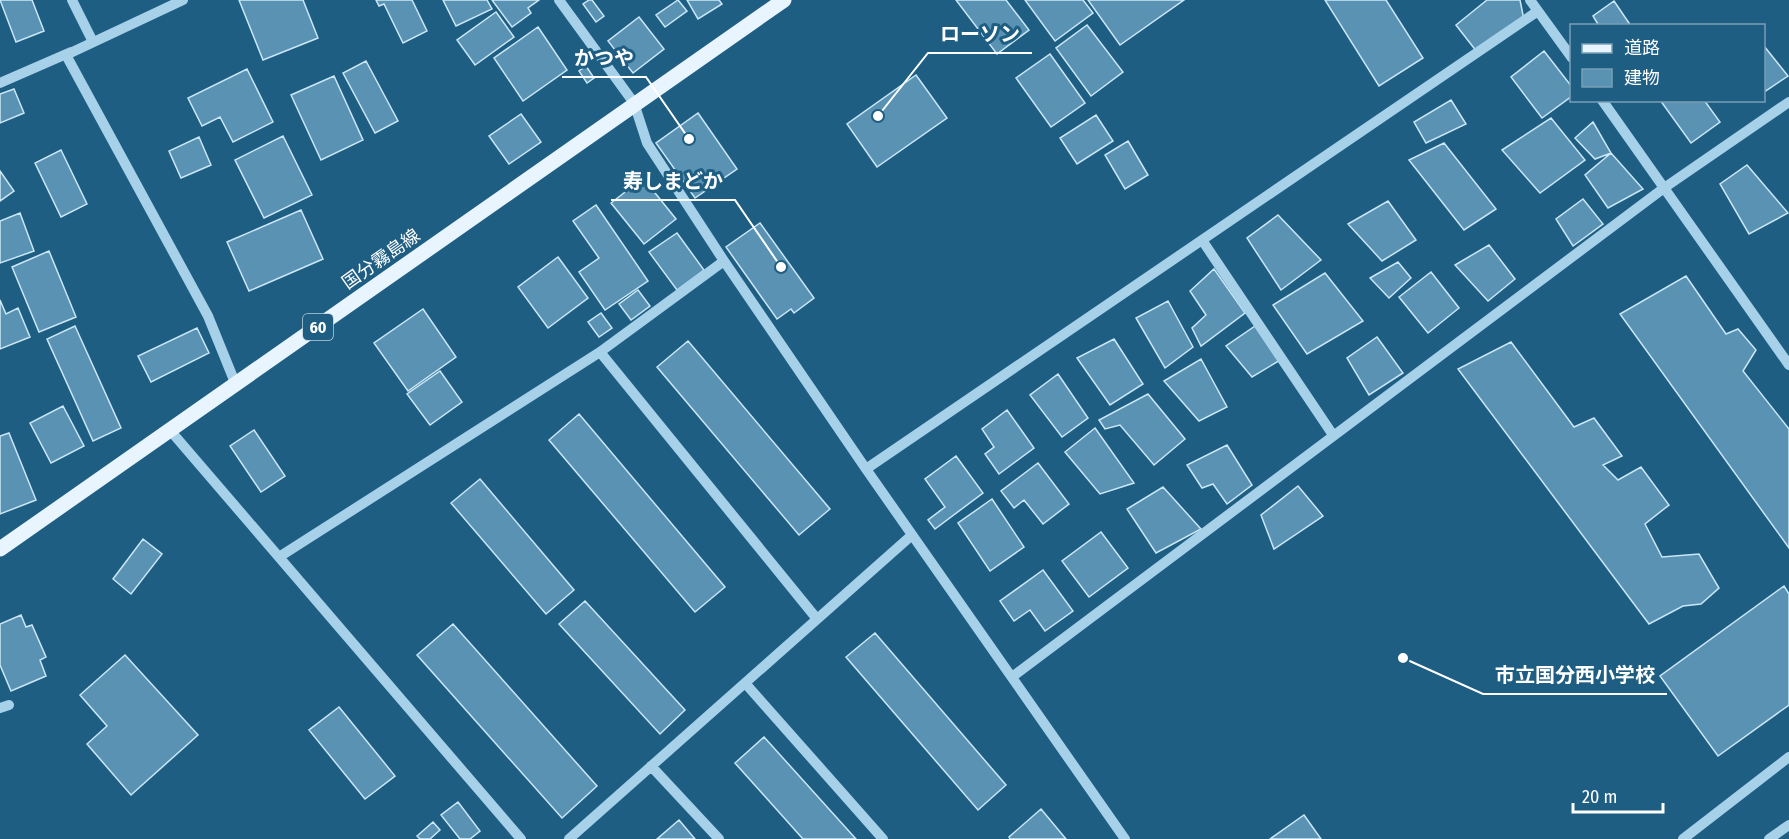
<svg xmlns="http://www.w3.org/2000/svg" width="1789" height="839" font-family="'Fira Sans Condensed','Noto Sans JP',sans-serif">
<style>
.building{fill:#5992b3;stroke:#cae7f7;stroke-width:1.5}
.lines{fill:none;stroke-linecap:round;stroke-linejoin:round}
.minor{stroke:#a6d1e9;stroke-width:10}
.major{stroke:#e9f5fe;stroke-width:15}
.labels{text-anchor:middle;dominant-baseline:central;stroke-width:6;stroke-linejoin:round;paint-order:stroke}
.shield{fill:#1f5e83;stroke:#bccfda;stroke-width:1.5}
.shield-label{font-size:16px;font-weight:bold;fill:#fff}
.street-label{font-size:18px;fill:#fff;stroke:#1f5e83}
.leader{fill:none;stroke:#fff;stroke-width:2}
.callout-dot{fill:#fff;stroke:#1f5e83;stroke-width:2}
.callout-label{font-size:20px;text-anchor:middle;font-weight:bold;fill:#fff;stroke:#1f5e83;stroke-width:6;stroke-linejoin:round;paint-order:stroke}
</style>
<rect width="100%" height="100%" fill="#1f5e83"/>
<path class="building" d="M0 0H32L44 31 16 42Z
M239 0H303L318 38 263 60Z
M376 0H412L427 31 403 43 384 4 379 6Z
M443 0H487L492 9 456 26Z
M492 0H539L528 8 531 13 512 27Z
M589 0H592L604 16 596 22 583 4Z
M678 0 687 11 665 27 656 15Z
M687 0H719L722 4 698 19Z
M956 0H1006L1029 30 997 54Z
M1025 0H1083L1093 13 1055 41Z
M1088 0H1184L1120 45Z
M1325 0H1386L1423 58 1379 86Z
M1487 0H1520L1524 20 1477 52 1456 25Z
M1614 1 1631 26H1599L1593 16Z
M496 12 514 37 475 65 457 40Z
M639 17 664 49 633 73 608 41Z
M1087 25 1123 72 1091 96 1056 48Z
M538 27 567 70 523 101 494 58Z
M1764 46 1788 76 1764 92Z
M1544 51 1572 87V96L1542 118 1511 77Z
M1050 54 1085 103 1051 127 1016 78Z
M366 61 398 121 375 133 343 73Z
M586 66 594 78 587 83 579 71Z
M247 69 273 122 233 142 220 117 202 126 188 98Z
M916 75 947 118 877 167 847 124Z
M334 76 363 140 321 160 291 95Z
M14 89 24 113 0 123V94Z
M1451 100 1466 124 1426 143 1414 122Z
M1660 100H1704L1720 122 1691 143Z
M698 113 737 169 695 198 656 143Z
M521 114 541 142 509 164 489 136Z
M1096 115 1113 141 1077 164 1060 138Z
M1551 118 1585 160 1540 193 1502 150Z
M1593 122 1611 153 1595 159 1575 138Z
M283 136 312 195 264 218 235 160Z
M199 137 211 165 181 178 169 151Z
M1128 141 1148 175 1125 189 1105 155Z
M1444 143 1496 209 1464 230 1409 160Z
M61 150 87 204 61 217 35 163Z
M1611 153 1643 189 1608 208 1585 175Z
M1747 165 1788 213 1749 234 1720 184Z
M0 171 14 191 0 201Z
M643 178 676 219 644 244 611 203Z
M1583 199 1603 224 1573 246 1556 219Z
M1388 201 1416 240 1382 261 1348 224Z
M596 205 648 281 605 310 579 272 599 258 573 221Z
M301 210 323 259 249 291 227 242Z
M20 213 34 251 0 263V221Z
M1278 215 1321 260 1281 290 1247 238Z
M760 223 814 298 794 313 791 309 777 319 726 247Z
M677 233 704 270 677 290 649 252Z
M1489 245 1515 279 1488 301 1455 265Z
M49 251 76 317 39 332 12 267Z
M558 257 588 298 548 328 518 287Z
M1398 262 1411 278 1389 298 1370 278Z
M1214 269 1245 313 1201 346 1192 328 1206 315 1190 291Z
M1431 272 1459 308 1428 333 1399 297Z
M1325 273 1363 321 1307 354 1273 305Z
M1686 276 1726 334 1738 329 1756 350 1743 371 1789 429V548L1620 314Z
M638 290 650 306 631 320 619 304Z
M0 300 6 314 18 308 30 337 0 349Z
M1168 301 1193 347 1165 368 1136 318Z
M423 309 456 357 408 391 374 343Z
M601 313 612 328 599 337 588 322Z
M1258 324 1282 359 1252 377 1226 346Z
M75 326 121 428 93 441 47 339Z
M197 328 209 353 151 382 138 356Z
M1377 337 1403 373 1369 395 1347 358Z
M1114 339 1143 384 1110 405 1077 358Z
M688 341 830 509 799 535 657 367Z
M1511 342 1574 427 1594 418 1622 456 1603 465 1618 480 1641 467 1669 505 1645 524 1662 557 1699 554 1719 588 1701 604 1683 606 1649 624 1458 369Z
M1201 359 1227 407 1199 421 1164 381Z
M440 371 462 402 430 425 407 394Z
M1058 374 1088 418 1062 437 1030 395Z
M1148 394 1185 439 1154 465 1120 425 1105 429 1099 420Z
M63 406 84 446 51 463 30 423Z
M1007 410 1034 448 999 474 985 454 994 447 982 429Z
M579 414 725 587 695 612 549 440Z
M1095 428 1134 483 1100 494 1065 452Z
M254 430 285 476 261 492 230 446Z
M9 433 36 500 0 514V436Z
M1227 445 1252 485 1227 504 1213 484 1202 488 1187 465Z
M956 456 983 493 935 529 928 520 945 507 925 479Z
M1038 463 1069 504 1043 524 1024 500 1014 508 1001 491Z
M480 479 574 590 546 614 451 503Z
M1298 486 1323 516 1274 549 1261 515Z
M1163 487 1201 529 1156 553 1127 509Z
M992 499 1024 547 990 571 958 523Z
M1101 532 1128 568 1089 597 1062 561Z
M143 539 162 554 131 594 113 579Z
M1043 570 1073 611 1045 631 1030 610 1014 621 1000 601Z
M1784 586 1789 594V705L1718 756 1660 676Z
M585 601 685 710 660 734 559 624Z
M21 615 26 627 32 625 46 657 40 660 46 676 11 691 0 665V624Z
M453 624 597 786 562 818 417 655Z
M875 633 1006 785 978 810 846 657Z
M125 655 198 735 131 795 87 744 107 726 80 695Z
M339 707 395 776 365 799 309 730Z
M764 737 856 839H803L735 763Z
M458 802 480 831 470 839H460L441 815Z
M1041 809 1066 839H1010L1009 837Z
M1304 815 1321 839H1270Z
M679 820 695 839H657Z
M433 822 440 830 430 839H420L417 836Z"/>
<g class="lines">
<path class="minor" d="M72 0 93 42
M183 0 66 55 208 316 236 385
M559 0 634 103 647 143 724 261 866 469 1125 839
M1530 0 1572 58
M0 83 71 52
M1602 100 1789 365
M1202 240 1333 435
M600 352 817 619
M169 429 521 839
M866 469 1538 11
M279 557 600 352 724 261
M1012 677 1664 188 1789 102
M745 683 883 839
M0 708 9 705
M651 766 719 839
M569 839 912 535
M1683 839 1789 757
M1769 839 1789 825"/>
<path class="major" d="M0 549 784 0"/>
</g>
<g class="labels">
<rect class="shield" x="303" y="314" width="30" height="26" rx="4.5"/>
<g class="shield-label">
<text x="318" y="327">60</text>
</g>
<g class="street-label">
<text transform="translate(381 259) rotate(-35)">国分霧島線</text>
</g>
</g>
<path class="leader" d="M878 116L928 53H1032M689 139L646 77H562M781 267L735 200H611M1403 658L1483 694H1667"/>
<g class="callout-dot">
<circle cx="878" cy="116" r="6"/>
<circle cx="689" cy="139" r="6"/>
<circle cx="781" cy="267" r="6"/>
<circle cx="1403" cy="658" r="6"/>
</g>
<g class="callout-label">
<text x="980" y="41">ローソン</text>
<text x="604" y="65">かつや</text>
<text x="673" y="188">寿しまどか</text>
<text x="1575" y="682">市立国分西小学校</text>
</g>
<rect x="1570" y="24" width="195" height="78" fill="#1f5e83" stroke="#799eb5" stroke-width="1.5"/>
<rect x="1582" y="44" width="30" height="9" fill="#e9f5fe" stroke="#799eb5" stroke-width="1.5"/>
<text x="1624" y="54" font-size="18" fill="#ffffff">道路</text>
<rect x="1582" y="69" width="30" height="18" fill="#5992b3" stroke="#799eb5" stroke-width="1.5"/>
<text x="1624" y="84" font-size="18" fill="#ffffff">建物</text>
<path d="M1573 803v9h90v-9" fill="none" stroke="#ffffff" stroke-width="3"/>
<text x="1582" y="803" font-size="18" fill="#ffffff" stroke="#1f5e83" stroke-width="4.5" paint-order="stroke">20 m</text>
</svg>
